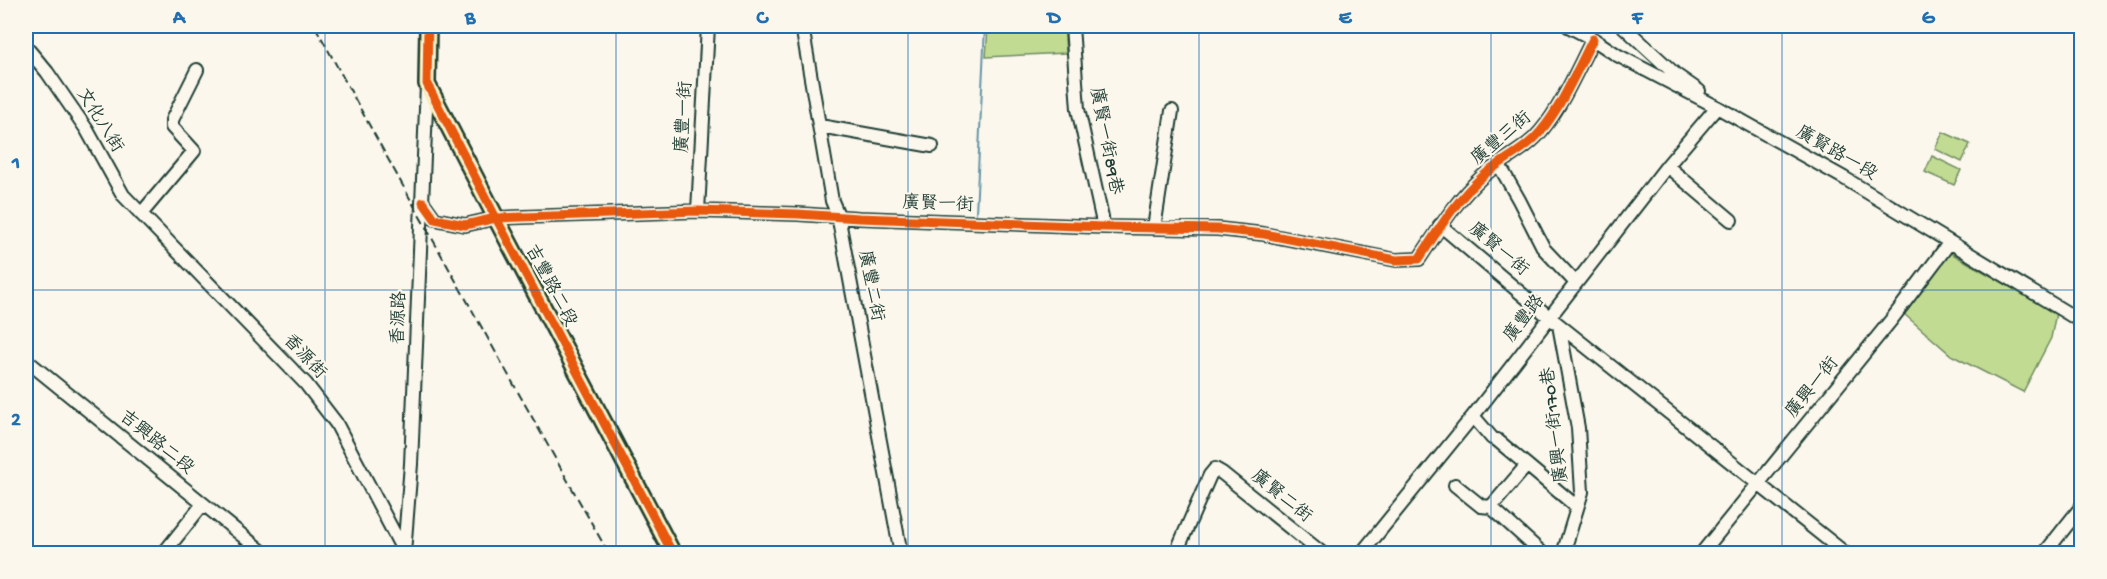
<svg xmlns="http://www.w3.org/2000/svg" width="2107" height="579" font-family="'Gochi Hand','LXGW WenKai TC',sans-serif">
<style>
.green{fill:#c1db92;stroke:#708c63;stroke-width:1.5}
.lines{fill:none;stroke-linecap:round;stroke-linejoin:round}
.stream{stroke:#6695a8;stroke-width:2}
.minor-casing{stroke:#1f3d34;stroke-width:16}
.major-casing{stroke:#1f3d34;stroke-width:20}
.minor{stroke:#fbf7ec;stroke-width:12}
.major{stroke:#f4e382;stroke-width:15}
.rail{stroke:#1f3d34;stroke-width:2;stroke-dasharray:9 4.5;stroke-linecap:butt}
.cycleway-casing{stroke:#fbf7ec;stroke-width:13}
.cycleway{stroke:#e8590c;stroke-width:9}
.grid{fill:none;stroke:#1f6fb2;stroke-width:1.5;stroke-opacity:0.55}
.labels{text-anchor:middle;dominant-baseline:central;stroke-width:4.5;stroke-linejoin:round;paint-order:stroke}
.street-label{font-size:18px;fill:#1f3d34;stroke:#fbf7ec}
.neatline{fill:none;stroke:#1f6fb2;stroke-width:2}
.grid-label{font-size:20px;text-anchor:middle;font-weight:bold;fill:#1f6fb2}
</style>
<rect width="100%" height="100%" fill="#fbf7ec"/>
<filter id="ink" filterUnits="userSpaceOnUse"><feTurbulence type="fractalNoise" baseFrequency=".0167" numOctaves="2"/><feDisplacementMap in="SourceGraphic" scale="12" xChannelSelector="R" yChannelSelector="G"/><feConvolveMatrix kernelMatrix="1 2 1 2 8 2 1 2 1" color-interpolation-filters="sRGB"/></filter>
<g filter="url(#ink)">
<path class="green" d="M988 26H1064L1066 53 986 57Z
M1943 132 1970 144 1962 162 1935 149Z
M1932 156 1961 170 1954 185 1925 172Z
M1949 252 2056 313 2051 338 2023 392 1951 355 1904 314Z"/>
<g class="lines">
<path class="stream" d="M976 213 985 26"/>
<defs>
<path id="minor" d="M802 26 832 201 838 215 901 554
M1072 26 1078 109 1104 227
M1568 26 1593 39 1617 55 1717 107 1844 178 2082 322
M1623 26 1676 75 1699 91
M26 47 47 72 87 130 123 195 306 384 336 423 404 552
M820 126 932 146
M1498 163 1519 200 1544 249 1576 283
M1667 166 1731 220
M423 202 435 219 465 225 496 218 698 211 798 214 859 218 1104 227 1218 229 1264 234 1396 260 1419 259C1439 229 1456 200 1483 176 1501 160 1526 150 1541 131 1562 106 1578 68 1593 39
M698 211 708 26
M141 214 194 151 172 127V120L197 70
M1440 225 1549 317 1846 554
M1154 228 1172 111
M1559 325 1578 428 1582 492 1563 554
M26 360 265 554
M1473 416 1492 438 1497 440 1577 507
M1455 485 1481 506 1491 507 1543 554
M1491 507 1527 465
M1179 546 1210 475 1215 469 1222 473 1323 554
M404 553 411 464 427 85
M163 554 203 504
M1361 554 1473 416 1667 166 1717 107
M1701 554 1892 319 1950 242
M2044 554 2082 506"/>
<path id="major" d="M428 26 427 84 496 218 673 554"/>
</defs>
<use href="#minor" class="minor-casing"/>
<use href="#major" class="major-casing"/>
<use href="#minor" class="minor"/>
<use href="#major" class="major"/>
<path class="rail" d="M315 26C411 202 510 378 609 554"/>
<defs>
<path id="cycleway" d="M428 26 427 84 496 218 673 554
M423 202 435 219 465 225 496 218 698 211 798 214 859 218 1104 227 1218 229 1264 234 1396 260 1419 259C1439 229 1456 200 1483 176 1501 160 1526 150 1541 131 1562 106 1578 68 1593 39"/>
</defs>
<use href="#cycleway" class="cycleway-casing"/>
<use href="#cycleway" class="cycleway"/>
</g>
</g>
<path class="grid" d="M325 26V554M616 26V554M908 26V554M1199 26V554M1491 26V554M1782 26V554M26 290H2082"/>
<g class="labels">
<g class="street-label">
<text transform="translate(685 117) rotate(-87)">廣豐一街</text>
<text transform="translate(99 121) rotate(58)">文化八街</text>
<text transform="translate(1502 139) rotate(-40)">廣豐三街</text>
<text transform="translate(1105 141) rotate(79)">廣賢一街89巷</text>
<text transform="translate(1836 154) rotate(30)">廣賢路一段</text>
<text transform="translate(938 205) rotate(2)">廣賢一街</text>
<text transform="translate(1498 250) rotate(40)">廣賢一街</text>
<text transform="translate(550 286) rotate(62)">吉豐路二段</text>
<text transform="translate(870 286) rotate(79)">廣豐二街</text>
<text transform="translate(400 318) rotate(-88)">香源路</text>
<text transform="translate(1525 319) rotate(-52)">廣豐路</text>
<text transform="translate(304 357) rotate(47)">香源街</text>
<text transform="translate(1813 388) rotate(-51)">廣興一街</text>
<text transform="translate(1556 425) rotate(-97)">廣興一街170巷</text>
<text transform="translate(156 443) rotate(39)">吉興路二段</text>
<text transform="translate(1281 497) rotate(39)">廣賢二街</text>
</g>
</g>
<rect width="2107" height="579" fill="none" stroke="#fbf7ec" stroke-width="66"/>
<rect x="33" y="33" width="2041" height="513" class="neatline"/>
<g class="grid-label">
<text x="179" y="23">A</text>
<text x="470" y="23">B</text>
<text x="762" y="23">C</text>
<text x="1054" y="23">D</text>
<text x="1345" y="23">E</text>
<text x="1637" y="23">F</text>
<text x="1928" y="23">G</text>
<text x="16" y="168">1</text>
<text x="16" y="425">2</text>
</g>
</svg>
